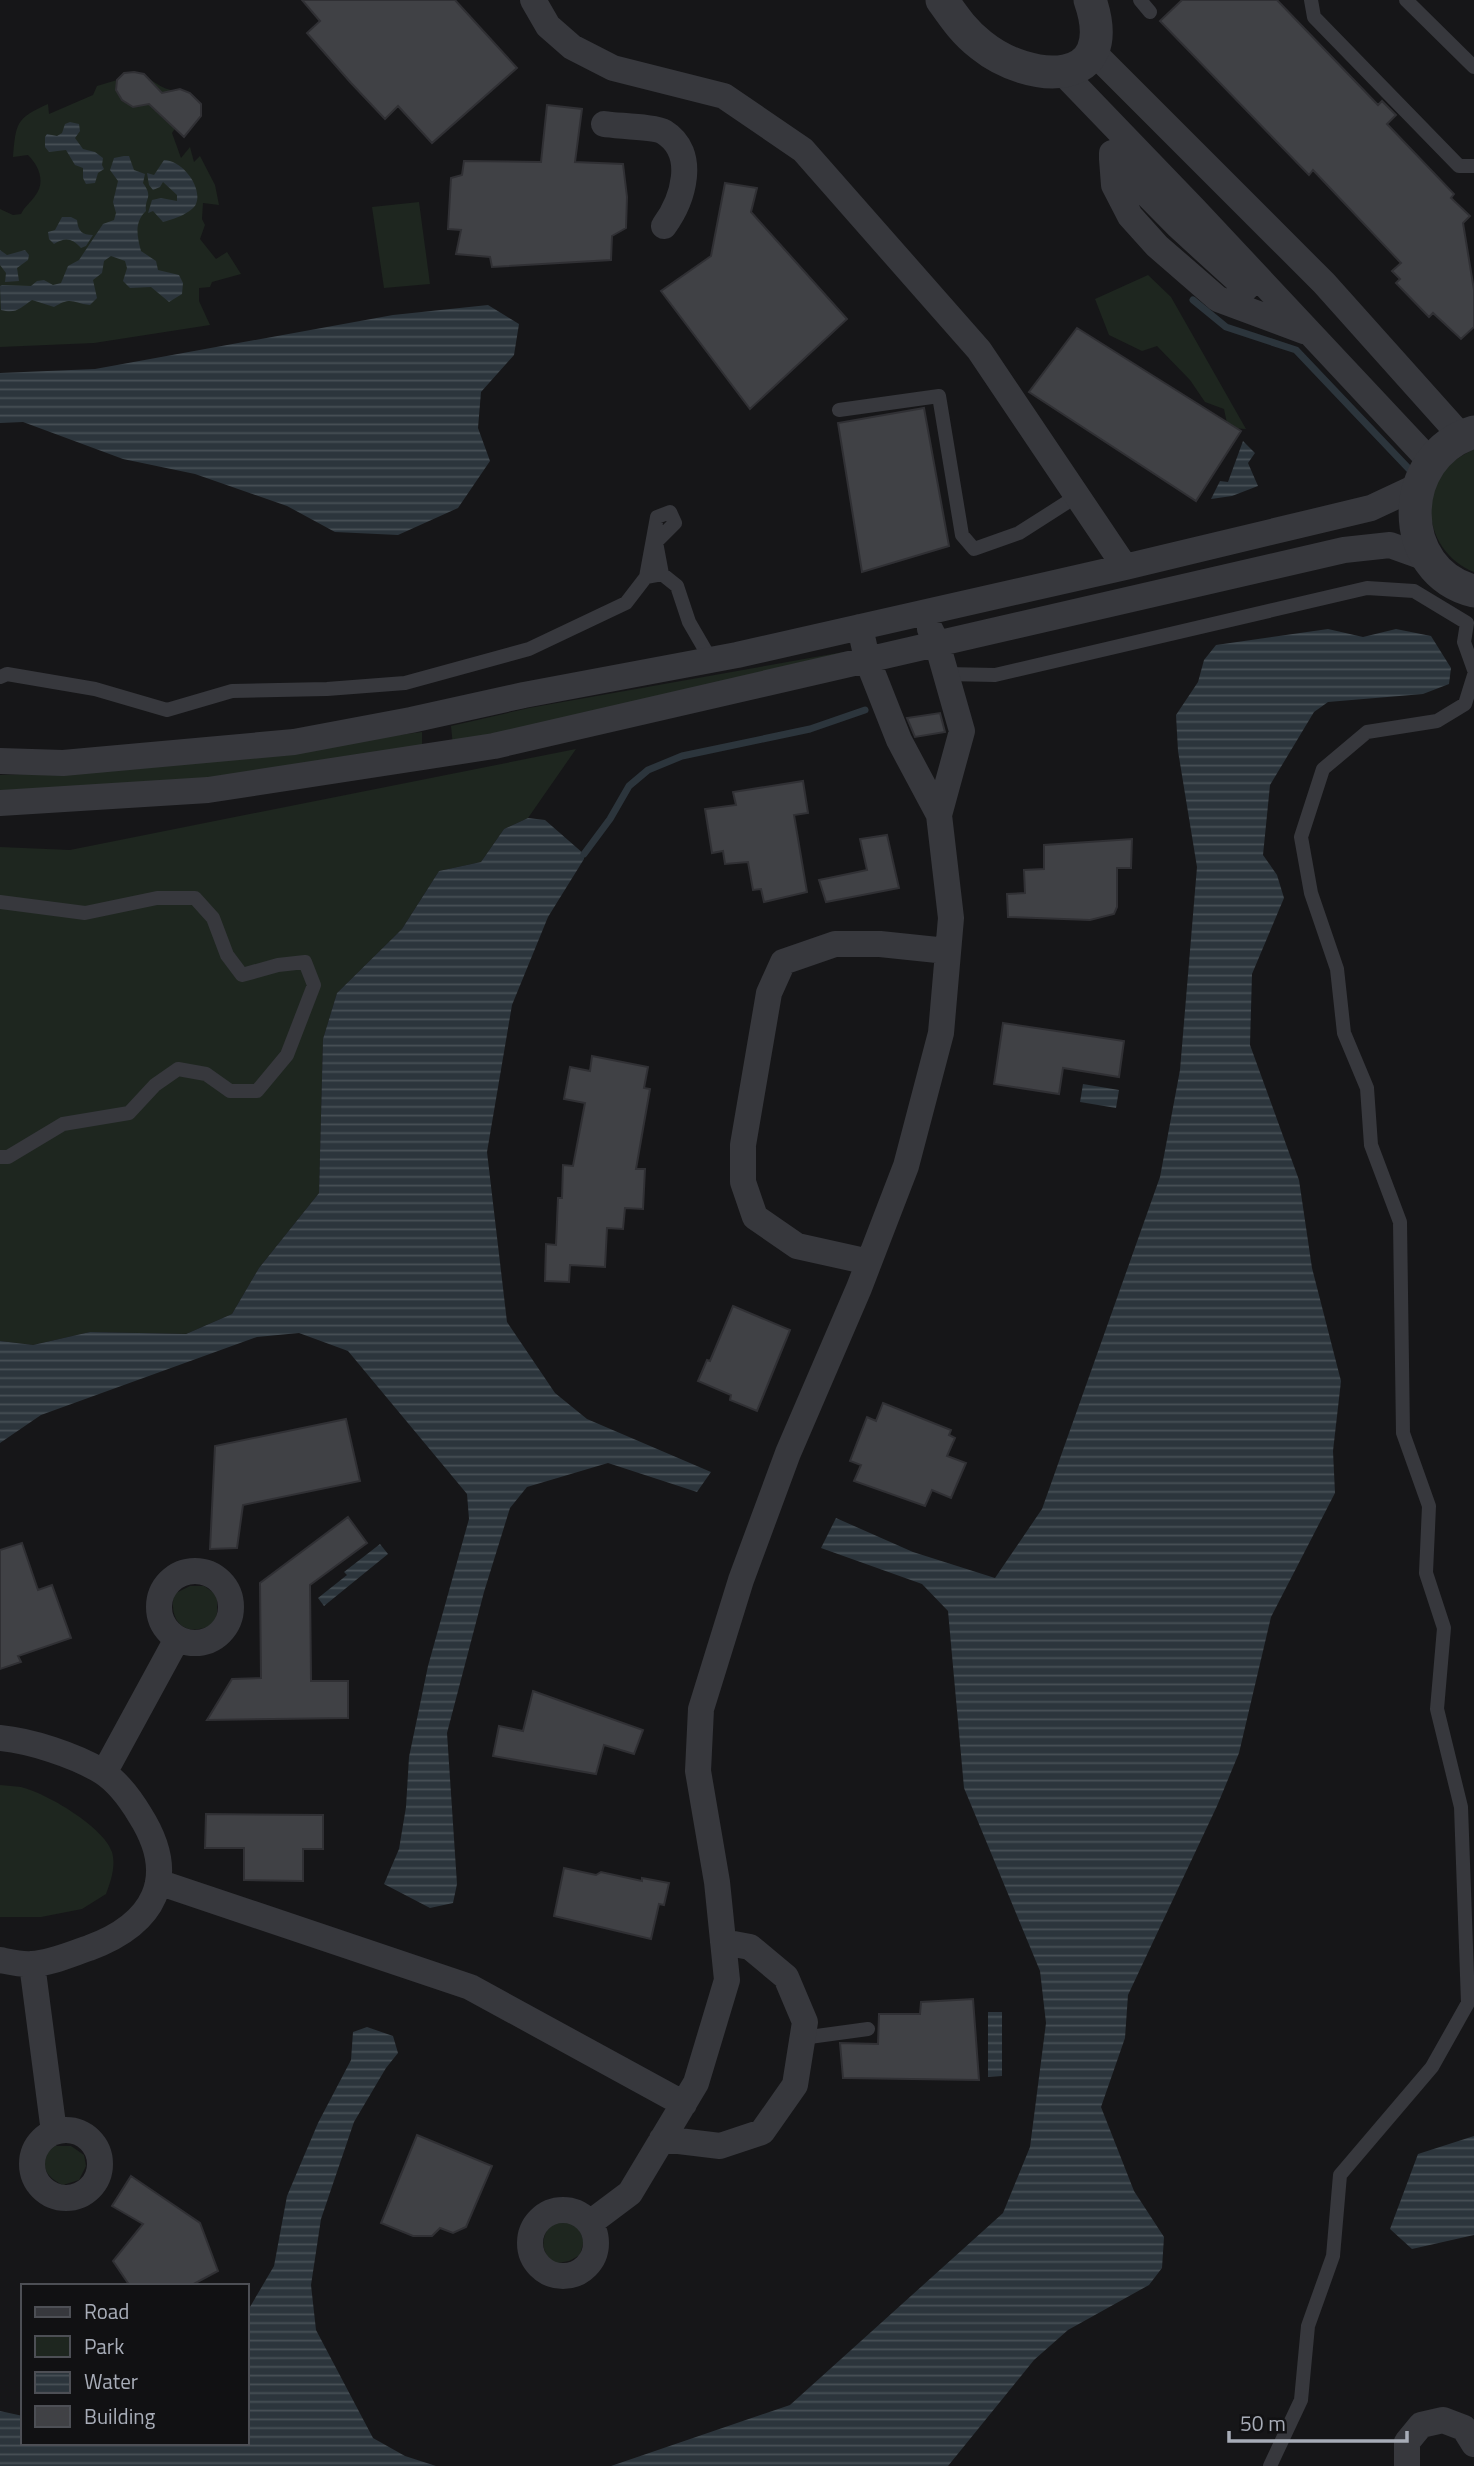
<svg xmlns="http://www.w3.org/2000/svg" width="1474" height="2466" font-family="'Titillium Web',sans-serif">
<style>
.green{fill:#1e261f}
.water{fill:url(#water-rules)}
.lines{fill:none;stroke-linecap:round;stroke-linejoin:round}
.stream{stroke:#2c353c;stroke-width:7}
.building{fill:#404145;stroke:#303034;stroke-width:2}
.service{stroke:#37383d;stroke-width:14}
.minor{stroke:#37383d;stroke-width:26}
.tertiary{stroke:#37383d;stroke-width:33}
</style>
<defs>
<pattern id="water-rules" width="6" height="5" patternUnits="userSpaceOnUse" patternTransform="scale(1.75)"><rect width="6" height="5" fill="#2c353c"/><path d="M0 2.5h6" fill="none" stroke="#485056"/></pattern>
</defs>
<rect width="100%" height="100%" fill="#161618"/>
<path class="green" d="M134 72C148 74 156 87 171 90 177 91 182 89 188 92 193 95 197 100 201 104L195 124 184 128 176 127 172 133 181 158 190 147 194 162 200 156 215 185 219 205 203 203 202 219 205 225 200 239 216 259 227 252 241 274 212 282 210 287 199 288V301L210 325 94 343 0 347V209L13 215 21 214C25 206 30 203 35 196 46 182 39 166 28 155L13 157C16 123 16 118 48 104L49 114 93 95 97 86 117 80 124 73Z
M419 202 430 284 384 288 372 207Z
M1148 275 1171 297 1246 429 1228 428 1224 409 1205 402 1190 380 1157 346 1142 351 1109 335 1095 299Z
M1474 449V572C1437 558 1418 512 1440 476 1448 463 1461 456 1474 449Z
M849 651 453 746 451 726 529 708Z
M422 732V748L228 778 0 794V775L115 771Z
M576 749 528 818 504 829 481 862 439 871 402 929 337 993 323 1039 319 1193 259 1268 232 1314 186 1334 90 1332 33 1345 0 1341V847L70 850Z
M190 1586H204L217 1595V1613L215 1623C188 1639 168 1624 174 1594Z
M0 1785C7 1786 15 1786 21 1787 46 1793 104 1827 112 1852 116 1866 111 1881 106 1894L82 1909 41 1917H0Z
M55 2146H71L84 2155 86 2166 79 2180 63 2185C49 2178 44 2172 43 2156Z
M564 2220 578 2228 584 2240 580 2255 569 2261 553 2264C540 2248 541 2240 551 2223Z"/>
<path class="water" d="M70 122 79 124 80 131 75 138 83 149 95 152 103 158 102 165 104 169 98 173 95 183 86 184 83 178V168L75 165 66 150 49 152 45 147V137L47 134 57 136 62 133 65 124Z
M124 156H129L134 170 145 174 143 183C154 198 144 198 146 211 134 222 137 236 141 251L156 261 158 270 179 275 183 283 182 294 169 302 151 287 130 288 123 281 127 268 125 261 111 256 104 261 102 273 93 280 97 298 90 305C72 303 72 296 54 307L32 300C20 308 17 314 1 310L0 286 2 285 31 286 37 281 44 280 53 285 61 283 68 266 79 260 103 224 114 220 116 213 113 202 118 181 110 170 114 158Z
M164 160C182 160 203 187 196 204 192 213 172 220 163 222L153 211 148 213 152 200 161 198 177 201V195L163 182 160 187 153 190 149 185 147 173 154 175Z
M62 217H71L77 220C78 231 82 235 93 235L86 246 81 248C72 238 65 237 54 244L49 239 48 232 55 230Z
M0 250 7 255 25 250 29 255 28 260 17 268 19 281 5 282 6 273 0 265Z
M488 305 519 324 514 355 481 392 478 428 490 461 458 508 398 535 335 532 287 506 195 474 123 459 23 422 0 423V373L95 369 393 315Z
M1243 441 1255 453 1248 463 1258 486 1232 496 1211 499 1220 481 1228 482Z
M1328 629 1363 637 1396 629 1431 636 1451 668 1449 684 1423 694 1328 702 1314 712 1270 785 1263 855 1277 875 1284 898 1252 974 1250 1045 1299 1180 1312 1268 1341 1381 1333 1451 1335 1493 1271 1617 1239 1753 1217 1806 1128 1995 1125 2038 1101 2107 1134 2191 1164 2237 1162 2268 1149 2285 1068 2330 1034 2360 948 2466H611L790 2405 1003 2213 1030 2147 1046 2023 1040 1971 964 1788 948 1611 922 1584 821 1548 836 1518 913 1552 995 1578 1042 1509 1160 1177 1180 1070 1197 867 1178 751 1176 715 1198 682 1204 660 1216 645Z
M528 818 545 820 584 854V859L548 917 512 1005 487 1152 507 1322 555 1393 587 1419 711 1472 697 1492 608 1463 527 1487 510 1508 484 1592 447 1733 457 1884 453 1903 430 1908 384 1884 399 1849 406 1807 409 1757 428 1666 469 1519 467 1494 348 1351 299 1333 257 1337 41 1415 0 1443V1341L33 1345 90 1332 186 1334 232 1314 259 1268 319 1193 323 1039 337 993 402 929 439 871 481 862 504 829Z
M1083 1084 1119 1090 1116 1108 1080 1102Z
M380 1544 388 1554 324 1606 318 1598 347 1575 344 1572Z
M988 2012H1002V2076L988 2077Z
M367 2027 393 2036 398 2053 386 2068 354 2122 321 2219 311 2285 316 2330 373 2438 405 2456 436 2466H0V2411L23 2416V2443H247V2312L274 2266 287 2196 318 2123 351 2060 353 2032Z
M1474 2136V2235L1412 2249 1390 2229 1418 2154Z"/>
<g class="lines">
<path class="stream" d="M1193 300 1226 327 1296 350 1409 469
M584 854 610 819 629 786 648 770 682 756 810 729 865 710"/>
</g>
<path class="building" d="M302 0H455L517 68 432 143 398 106 385 119 351 83 307 33 320 21Z
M1182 0H1277L1378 105 1382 101 1396 115 1387 124 1454 194 1451 198 1470 216 1463 223 1474 290V327L1461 339 1433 313 1429 317 1396 283 1400 279 1392 271 1401 263 1313 170 1309 175 1160 21Z
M134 72 144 74 162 93 180 89 190 93 201 104V116L184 137 149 104 133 107 122 100 116 90 117 80 124 73Z
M547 105 582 109 575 162 623 164 627 197 626 228 612 236 611 260 492 267 490 257 456 254 461 230 448 229 451 178 462 175 464 161 541 162Z
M725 183 757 188 751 212 847 319 750 409 661 291 711 256Z
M1077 328 1241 431 1196 501 1029 392Z
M924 408 949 546 862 572 838 423Z
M940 713 945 732 915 737 907 718Z
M803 781 808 813 794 815 807 892 764 902 761 889 753 890 748 862 725 864 723 851 712 853 705 809 736 805 733 792Z
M887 835 899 888 826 902 819 880 867 870 860 839Z
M1132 839 1131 868H1117V907L1114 914 1090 920 1008 917 1007 894 1025 893 1024 870 1044 869V845Z
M1003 1023 1124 1041 1119 1077 1063 1068 1059 1094 994 1084Z
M592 1056 648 1067 644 1088 650 1089 636 1169H645L643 1209 625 1208 623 1229 607 1228 605 1267 570 1265 569 1282 545 1281 546 1244 556 1245 558 1198H562L563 1165 573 1166 585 1103 564 1099 570 1067 590 1071Z
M733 1306 790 1330 757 1411 730 1400 731 1395 698 1381 707 1360 710 1361Z
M883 1403 951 1430 949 1435 955 1438 947 1456 966 1463 951 1498 932 1490 925 1506 854 1481 861 1465 850 1461 867 1417 876 1421Z
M346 1419 360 1481 243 1505 237 1548 210 1549 215 1446Z
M348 1517 367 1543 310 1585 311 1681H348V1718L207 1720 232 1679 261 1678 260 1583Z
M22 1543 38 1590 52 1585 71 1638 18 1656 21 1662 0 1669V1550Z
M533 1691 643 1730 634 1754 604 1745 596 1774 493 1756 499 1726 523 1731Z
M206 1814 323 1815V1849H303V1881L244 1880V1848H205Z
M564 1868 596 1875 601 1872 642 1881V1878L669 1883 664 1905 659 1904 651 1939 554 1916Z
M973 1999 979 2080 843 2078 840 2043 878 2044 879 2014H920L921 2002Z
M417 2135 492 2166 466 2227 453 2233 440 2228 432 2236H413L381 2223Z
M131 2176 200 2223 218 2271 190 2286H130L113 2261 143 2224 112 2206Z"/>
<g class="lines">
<path class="service" d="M1140 0 1150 12
M1311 0 1314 17 1459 166H1474
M1406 0 1474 67
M839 410 939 396 962 535 974 549 1019 533 1077 496
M662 574 677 586 689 622 711 660
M946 674 995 675 1367 588 1414 591 1467 623 1464 642 1474 670
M0 677 7 674 95 689 167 710 232 691 327 689 405 683 529 649 626 603 646 577 657 517 670 512 675 523 656 542 662 574 646 577
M0 902 85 913 157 898H195L213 918 227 955 242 975 278 965 305 962 314 985 287 1055 257 1091H230L206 1074 178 1069 155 1085 129 1113 63 1124 8 1157H0
M802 2038 868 2029
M1270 2466 1301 2400 1308 2326 1333 2256 1340 2175 1432 2067 1468 2003 1461 1807 1437 1709 1444 1628 1426 1573 1429 1506 1403 1433 1400 1222 1371 1145 1367 1088 1344 1033 1337 969 1311 893 1301 837 1323 769 1367 732 1437 721 1465 704 1474 675"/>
<path class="minor" d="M533 0 548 26 572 47 613 68 724 96 803 150 979 350 1125 567
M1093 52 1324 283 1461 436
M1064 74 1194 209 1430 461
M604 124C616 126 656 127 664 132 698 153 683 200 664 226
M1112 153V159L1178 226 1246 288
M1112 159 1114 185 1130 216 1157 246 1218 299 1304 331
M930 629 937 643 962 731 939 815
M0 761 63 763 294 742 411 720 524 695 737 655 1125 567 1371 508 1418 486
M0 803 208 790 494 746 1344 550 1390 545 1429 559
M869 1262 797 1246 755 1217 743 1182V1145L769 993 783 962 835 944H880L947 951
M159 1607a36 36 0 1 1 72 0a36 36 0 1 1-72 0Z
M0 1738C31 1741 74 1755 101 1771 117 1781 131 1800 140 1815 180 1878 154 1924 89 1948 71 1954 51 1963 32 1964 22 1965 10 1962 0 1960
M104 1773 177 1639
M158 1882 470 1987 684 2104
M32 1964 54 2132
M32 2164a34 34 0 1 1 68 0a34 34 0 1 1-68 0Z
M662 2139 720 2146 762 2132 795 2085 805 2022 786 1977 750 1947 723 1942
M530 2243a33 33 0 1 1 66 0a33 33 0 1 1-66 0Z
M590 2223 630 2193 696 2083 727 1980 717 1882 698 1771 701 1709 741 1580 788 1453 859 1288 906 1166 941 1033 951 918 939 815 899 740 867 659 860 627
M1407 2466V2442L1421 2425 1443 2420 1464 2428 1474 2444"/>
<path class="tertiary" d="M942 0C954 17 964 32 981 45 1029 84 1121 90 1090 0
M1474 432C1395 456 1396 572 1474 591"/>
</g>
<rect x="21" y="2284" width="228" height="161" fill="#111113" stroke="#4d4f55" stroke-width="2"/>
<rect x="35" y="2307" width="35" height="10" fill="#37383d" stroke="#4d4f55" stroke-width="2"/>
<text x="84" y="2319" font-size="21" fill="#a8adb8">Road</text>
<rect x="35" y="2336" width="35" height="21" fill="#1e261f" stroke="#4d4f55" stroke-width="2"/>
<text x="84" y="2354" font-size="21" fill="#a8adb8">Park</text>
<rect x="35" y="2372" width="35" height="21" fill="url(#water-rules)" stroke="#4d4f55" stroke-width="2"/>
<text x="84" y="2389" font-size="21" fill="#a8adb8">Water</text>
<rect x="35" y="2406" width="35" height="21" fill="#404145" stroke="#4d4f55" stroke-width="2"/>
<text x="84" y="2424" font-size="21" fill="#a8adb8">Building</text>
<path d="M1229 2431v10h178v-10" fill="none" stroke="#a8adb8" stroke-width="3.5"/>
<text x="1240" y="2431" font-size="21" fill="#a8adb8" stroke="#111113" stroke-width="5" paint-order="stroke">50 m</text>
</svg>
